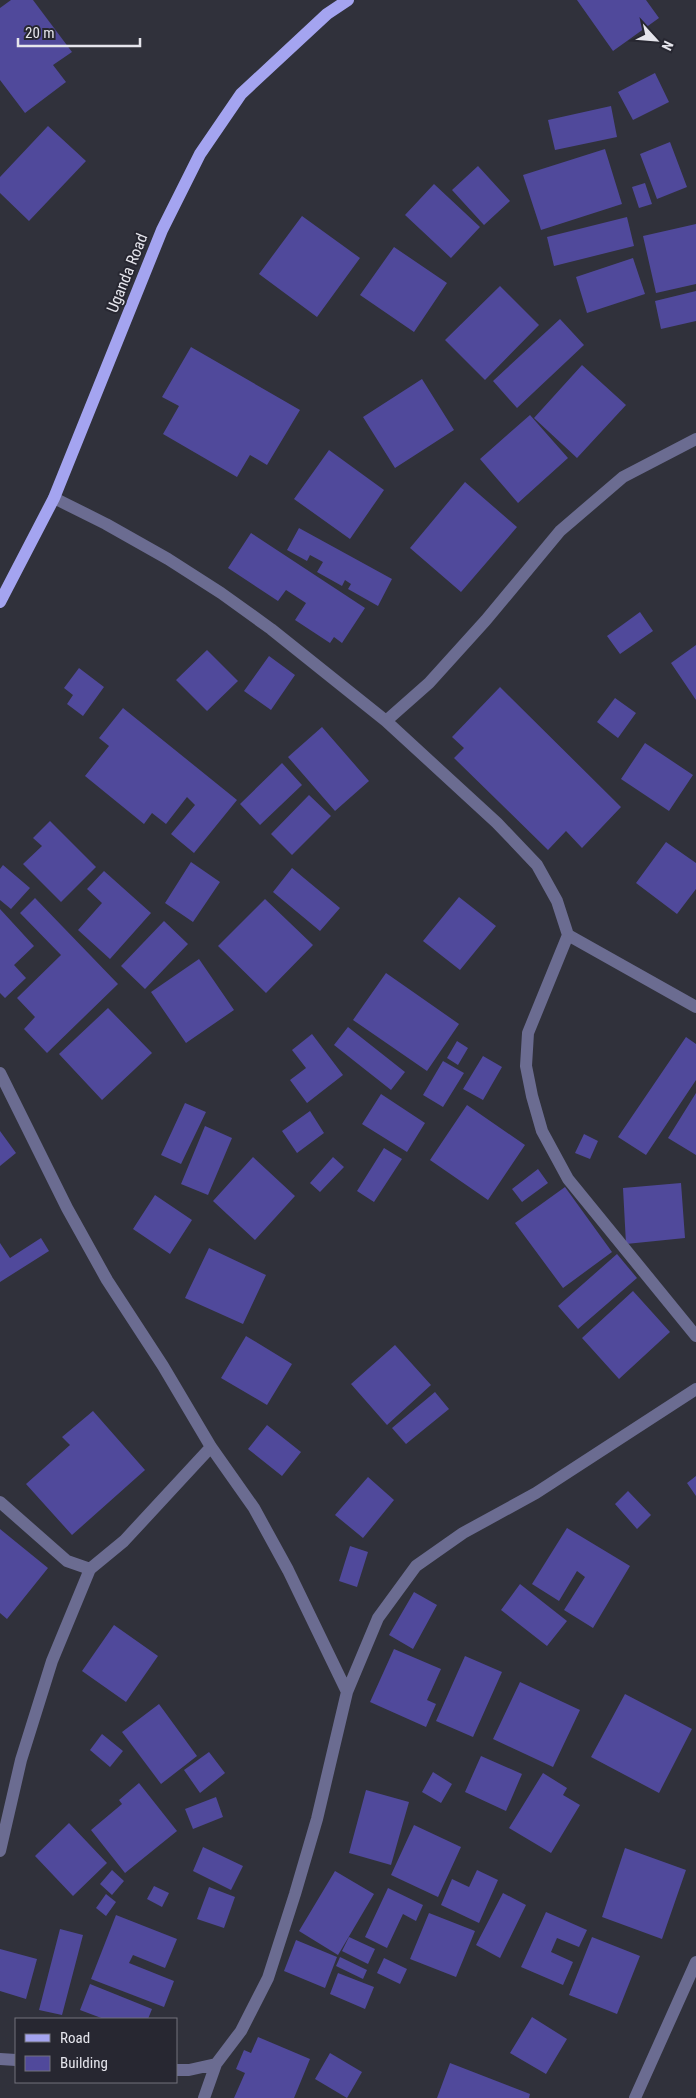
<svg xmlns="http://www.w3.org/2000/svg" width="696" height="2098" font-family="'Roboto Condensed',sans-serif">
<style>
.building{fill:#50499b}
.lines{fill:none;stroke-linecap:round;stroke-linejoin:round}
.minor{stroke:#6b6c91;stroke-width:12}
.major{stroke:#a4a4f0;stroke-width:12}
.labels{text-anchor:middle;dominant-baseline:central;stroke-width:4;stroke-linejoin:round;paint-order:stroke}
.street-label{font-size:16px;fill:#e5e5ec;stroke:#272731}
</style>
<rect width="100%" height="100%" fill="#30313b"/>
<path class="building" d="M11 0H33L72 52 53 65 66 82 25 113 0 80V8Z
M577 0H646L659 18 613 51Z
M655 73 669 102 633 120 618 92Z
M611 106 617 137 555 150 548 120Z
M48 126 86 161 29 221 0 193V177Z
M670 142 687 187 657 199 640 154Z
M605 149 622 204 541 230 523 175Z
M478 166 510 201 484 225 452 190Z
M645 183 652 204 639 208 632 187Z
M434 184 480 227 451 258 405 215Z
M302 216 360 258 317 317 259 274Z
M627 217 634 246 554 266 547 237Z
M696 224V284L656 293 643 236Z
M394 247 447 283 414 332 360 295Z
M633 258 645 294 587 313 576 277Z
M500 286 539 325 485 380 445 340Z
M696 291V321L661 329 655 301Z
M560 319 584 345 517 408 493 381Z
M191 347 300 410 267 465 250 455 237 477 163 434 179 406 162 397Z
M582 365 626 405 577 458 534 418Z
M422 379 454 430 395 468 363 417Z
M530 415 568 458 518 503 480 459Z
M329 450 384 490 350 539 294 499Z
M465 482 517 527 461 592 410 548Z
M299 528 392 579 378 606 348 589 351 584 345 580 342 586 317 572 323 562 310 555 307 561 287 550Z
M251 533 365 608 342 643 334 637 330 643 295 620 306 603 286 590 278 601 228 568Z
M640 612 653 631 620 654 607 636Z
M696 645V700L671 663Z
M207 650 238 681 207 711 176 680Z
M269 656 295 675 271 710 244 691Z
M79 668 104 687 83 716 67 704 73 695 64 688Z
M500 687 621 807 582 848 566 831 548 850 454 758 464 748 452 737Z
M615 698 636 713 618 738 597 722Z
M123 708 237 800 194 853 171 834 195 805 187 797 166 824 152 813 144 824 85 776 109 746 99 738Z
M322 727 369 781 335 811 288 757Z
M645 743 693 775 669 811 621 779Z
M282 763 302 785 260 825 240 804Z
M309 795 331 816 292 855 271 834Z
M50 821 96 867 61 902 23 864 42 846 33 838Z
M666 842 696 863V889L677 914 636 883Z
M191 862 220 882 193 922 165 903Z
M3 865 30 888 11 909 0 900V869Z
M292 868 340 908 320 931 273 892Z
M104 871 151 913 110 959 78 930 102 903 87 889Z
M459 897 496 926 460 970 423 941Z
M35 898 118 984 47 1053 24 1029 35 1017 17 998 61 955 20 913Z
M265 899 313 945 266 993 218 946Z
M0 909 34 946 14 965 26 978 5 998 0 993Z
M164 921 188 944 145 989 121 966Z
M199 959 234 1010 186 1043 151 992Z
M386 973 459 1024 427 1071 353 1020Z
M108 1008 152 1053 102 1100 59 1054Z
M348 1027 405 1072 391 1090 334 1045Z
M312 1034 343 1075 307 1103 290 1080 306 1068 292 1050Z
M686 1037 696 1044V1080L646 1155 618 1137Z
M457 1041 468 1048 458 1065 447 1058Z
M483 1056 502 1067 483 1100 463 1089Z
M443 1061 464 1073 443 1107 423 1095Z
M696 1093V1155L668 1138Z
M381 1094 425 1123 407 1152 362 1124Z
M185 1103 206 1112 181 1164 161 1155Z
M467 1105 525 1145 488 1200 430 1160Z
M310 1111 324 1133 297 1153 282 1131Z
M205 1126 232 1138 208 1195 181 1184Z
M0 1131 16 1153 0 1166Z
M584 1134 598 1141 590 1159 575 1153Z
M384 1148 402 1159 374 1202 357 1191Z
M253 1157 295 1196 255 1240 213 1201Z
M333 1157 344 1167 320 1192 310 1183Z
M538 1169 548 1183 522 1202 512 1189Z
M681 1183 685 1238 626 1244 623 1188Z
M565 1187 612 1252 563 1288 515 1223Z
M155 1195 192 1220 170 1254 133 1229Z
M41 1238 49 1251 0 1282V1243L10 1258Z
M209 1248 266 1275 243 1324 185 1298Z
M617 1254 637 1278 578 1329 558 1306Z
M633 1291 670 1332 619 1379 582 1338Z
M246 1336 292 1364 267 1405 221 1378Z
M395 1345 431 1385 387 1425 351 1384Z
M435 1392 449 1409 406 1444 392 1428Z
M93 1411 145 1470 72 1535 26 1484 70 1445 62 1437Z
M267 1425 301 1452 282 1476 248 1449Z
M696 1476V1496L687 1483Z
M368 1477 394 1500 363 1538 335 1515Z
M628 1491 651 1515 637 1529 615 1504Z
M567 1528 630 1566 593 1628 564 1610 585 1577 577 1571 559 1601 532 1584Z
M0 1529 48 1568 7 1619 0 1613Z
M350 1546 368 1552 357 1587 339 1581Z
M520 1584 567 1621 547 1646 501 1610Z
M414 1592 437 1605 413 1649 389 1635Z
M114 1625 158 1656 126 1702 82 1671Z
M394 1649 441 1669 427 1700 436 1704 426 1727 370 1702Z
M465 1656 502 1672 473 1737 436 1721Z
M520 1682 580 1710 553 1767 493 1739Z
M625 1694 692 1729 659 1793 591 1757Z
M159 1704 197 1756 161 1784 122 1732Z
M102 1734 123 1751 110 1767 90 1750Z
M209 1752 225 1773 200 1793 184 1770Z
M481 1756 522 1774 506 1811 465 1792Z
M433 1772 452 1784 441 1803 422 1792Z
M543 1773 567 1788 563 1795 580 1805 551 1853 509 1828Z
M139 1783 177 1831 125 1873 91 1830 122 1804 119 1800Z
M366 1790 409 1802 391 1865 349 1853Z
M216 1797 223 1817 193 1829 185 1809Z
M69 1823 107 1863 73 1896 35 1856Z
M414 1825 461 1847 438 1897 391 1875Z
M203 1847 243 1866 231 1890 193 1871Z
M625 1848 686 1870 662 1939 602 1917Z
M112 1870 124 1881 112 1895 100 1884Z
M477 1870 498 1880 479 1923 441 1905 452 1879 469 1887Z
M335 1871 374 1894 338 1955 299 1931Z
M154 1886 169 1893 162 1907 147 1899Z
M209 1887 235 1897 224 1928 197 1919Z
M388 1888 423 1905 416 1921 403 1914 387 1948 365 1937Z
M503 1893 526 1905 500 1958 476 1945Z
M106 1894 116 1902 106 1916 96 1908Z
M546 1912 587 1930 579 1947 557 1938 551 1952 573 1962 563 1985 521 1967Z
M429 1913 475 1931 456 1977 410 1959Z
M116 1915 177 1939 165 1968 133 1955 129 1963 174 1981 164 2007 91 1979Z
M60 1929 83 1935 62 2015 39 2010Z
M349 1937 375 1949 368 1964 342 1951Z
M592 1937 640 1956 617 2014 569 1995Z
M296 1940 337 1957 325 1988 284 1971Z
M0 1949 37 1959 26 1999 0 1991Z
M340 1957 367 1970 363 1979 336 1966Z
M384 1958 407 1969 400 1984 377 1973Z
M338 1973 374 1987 365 2009 330 1994Z
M90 1984 152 2009 148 2019H104L80 2010Z
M532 2017 567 2039 546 2074 510 2053Z
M258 2037 310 2059 294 2098H234L245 2073 236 2069 244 2050 251 2053Z
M330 2053 362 2072 347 2098 315 2079Z
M450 2063 530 2094 529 2098H437Z"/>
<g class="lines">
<path class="minor" d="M54 498 106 524 168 559 221 593 271 629 386 721 497 823 537 865 557 901 568 935 528 1033 526 1066 532 1096 542 1131 568 1179 696 1336
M386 721 429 683 486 620 560 531 623 477 696 439
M568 935 696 1007
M0 1073 67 1208 107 1280 163 1366 211 1447 254 1508 288 1570 347 1692
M0 1502 67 1561 90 1569 124 1541 211 1447
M0 1851 21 1760 52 1661 90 1569
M0 2059 16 2060
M176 2070H189L216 2064 241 2031 268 1978 295 1894 317 1819 347 1692 378 1618 416 1566 463 1533 536 1493 696 1389
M204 2098 216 2064
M635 2098 696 1962"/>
<path class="major" d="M0 602 54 498 162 230 200 154 241 94 327 14 348 0"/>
</g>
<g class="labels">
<g class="street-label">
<text transform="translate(127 273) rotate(-68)">Uganda Road</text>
</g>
</g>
<rect x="15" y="2018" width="162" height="65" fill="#272731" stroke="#73737c"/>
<rect x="25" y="2034" width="25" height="8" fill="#a4a4f0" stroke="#73737c"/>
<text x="60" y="2043" font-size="15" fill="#e5e5ec">Road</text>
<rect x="25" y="2056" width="25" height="15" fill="#50499b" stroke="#73737c"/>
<text x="60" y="2068" font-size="15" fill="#e5e5ec">Building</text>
<g transform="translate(656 40) rotate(116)" stroke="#272731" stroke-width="4" paint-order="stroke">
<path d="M0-4L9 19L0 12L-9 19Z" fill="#e5e5ec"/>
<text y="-8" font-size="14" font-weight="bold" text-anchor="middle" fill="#e5e5ec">N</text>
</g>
<path d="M18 38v8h122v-8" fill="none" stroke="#e5e5ec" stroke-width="2.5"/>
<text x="25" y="38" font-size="15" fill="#e5e5ec" stroke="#272731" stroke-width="4" paint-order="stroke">20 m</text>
</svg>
